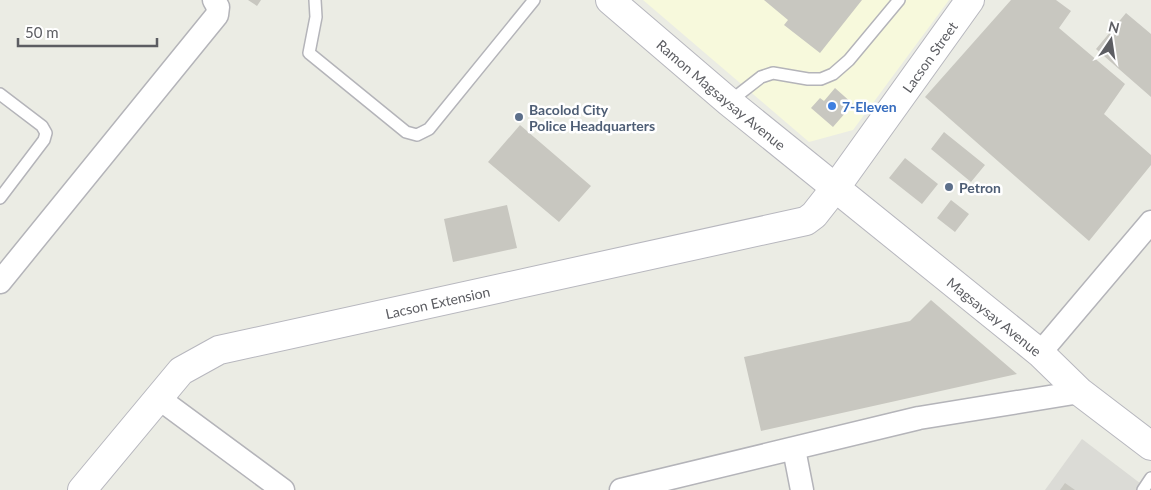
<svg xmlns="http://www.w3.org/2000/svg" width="1151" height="490" font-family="Lato,sans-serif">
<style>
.commercial{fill:#f7f9dc}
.industrial{fill:#dbdbd6}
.building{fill:#c8c7c0}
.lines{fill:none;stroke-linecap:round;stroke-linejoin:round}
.lane-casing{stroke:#b4b4b9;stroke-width:14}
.street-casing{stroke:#b4b4b9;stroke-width:25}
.secondary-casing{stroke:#b7b7be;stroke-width:30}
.lane{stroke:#fff;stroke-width:11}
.street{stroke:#fff;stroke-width:22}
.secondary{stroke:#fff;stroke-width:28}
.shop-dot{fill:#3f7fe0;stroke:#fff;stroke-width:2}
.service-dot{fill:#5c6f8a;stroke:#fff;stroke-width:2}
.labels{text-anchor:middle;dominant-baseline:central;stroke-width:5;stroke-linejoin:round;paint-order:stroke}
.street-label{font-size:14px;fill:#5c5d62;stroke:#fff}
.shop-label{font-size:14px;font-weight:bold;fill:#366cbe;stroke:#fff;text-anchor:start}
.service-label{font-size:14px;font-weight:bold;fill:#4e5e75;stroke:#fff;text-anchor:start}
</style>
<rect width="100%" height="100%" fill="#ebece4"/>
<path class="commercial" d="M643 0H949L853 130 809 142Z"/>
<path class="industrial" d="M1082 439 1149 490H1045Z"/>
<path class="building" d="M248 0H261L257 6Z
M764 0H862L820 53 784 25 788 20Z
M1011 0H1056L1071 11 1059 28 1125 84 1104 114 1151 155V165L1089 241 925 97Z
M1126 13 1151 34V97L1096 49Z
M835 88 853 104 833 127 811 108 820 98 824 101Z
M520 125 591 186 559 222 488 162Z
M944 132 985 165 971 182 931 149Z
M905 158 938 184 922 204 889 178Z
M951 200 969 214 955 232 937 218Z
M507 205 517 248 453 262 444 219Z
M931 300 1017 374 761 431 744 357 910 321Z
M1065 483 1075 490H1060Z"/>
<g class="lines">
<defs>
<path id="lane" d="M315 0 316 17 309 53 406 132 417 135 429 129 534 0
M0 94 42 126 46 133 44 140 0 198
M729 102 761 77 773 73 808 79H821L833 74 849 60 899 0
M1143 490 1151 478"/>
<path id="street" d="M0 282 217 15 218 7 214 0
M1040 353 1151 222
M157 397 283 490
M794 449 802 490
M621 490 919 418 1080 392"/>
<g id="secondary">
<path id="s1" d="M610 0 729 102 1040 353 1080 392 1151 446"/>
<path id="s2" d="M82 490 181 371 219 350 806 221 814 215 836 187 970 0"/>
</g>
</defs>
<use href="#lane" class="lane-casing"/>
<use href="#street" class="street-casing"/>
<use href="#secondary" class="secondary-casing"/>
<use href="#lane" class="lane"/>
<use href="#street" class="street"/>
<use href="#secondary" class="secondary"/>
</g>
<circle class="shop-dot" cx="832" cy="106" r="5"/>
<g class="service-dot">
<circle cx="519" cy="117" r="5"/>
<circle cx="949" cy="187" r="5"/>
</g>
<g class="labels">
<g class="street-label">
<text stroke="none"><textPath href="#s2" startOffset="1005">Lacson Street</textPath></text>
<text stroke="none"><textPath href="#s1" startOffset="146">Ramon Magsaysay Avenue</textPath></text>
<text stroke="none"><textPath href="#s2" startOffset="422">Lacson Extension</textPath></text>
<text stroke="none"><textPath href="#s1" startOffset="498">Magsaysay Avenue</textPath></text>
</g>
<g class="shop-label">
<text x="842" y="106">7-Eleven</text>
</g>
<g class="service-label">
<text x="529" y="109">Bacolod City<tspan x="529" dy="16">Police Headquarters</tspan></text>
<text x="959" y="187">Petron</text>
</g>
</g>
<g transform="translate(1111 40) rotate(13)" stroke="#ffffff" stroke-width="4" paint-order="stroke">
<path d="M0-4L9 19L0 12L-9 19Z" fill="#5c5d62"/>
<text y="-8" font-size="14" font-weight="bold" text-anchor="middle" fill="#5c5d62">N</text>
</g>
<path d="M18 38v8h139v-8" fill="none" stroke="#5c5d62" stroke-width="2.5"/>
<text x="25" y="38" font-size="15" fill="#5c5d62" stroke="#ffffff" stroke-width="4" paint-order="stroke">50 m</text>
</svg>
